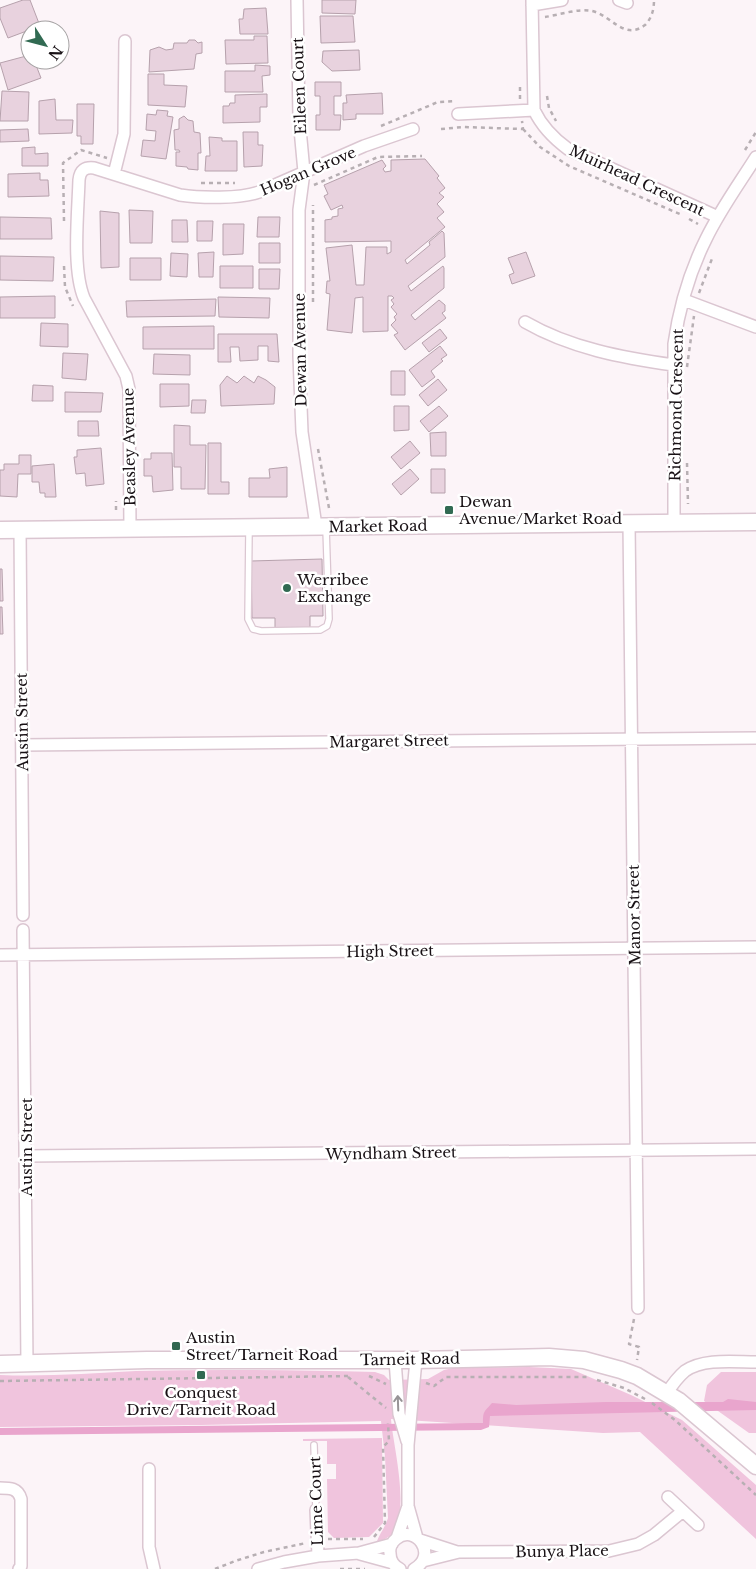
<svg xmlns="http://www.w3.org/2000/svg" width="756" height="1569" font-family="'Libre Baskerville',serif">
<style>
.green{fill:#f0c4dd}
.water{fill:#e9a5cd}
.building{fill:#e8d2de;stroke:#b6a1ac}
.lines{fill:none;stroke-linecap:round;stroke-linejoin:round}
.lane-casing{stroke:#dbc6d1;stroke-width:8}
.street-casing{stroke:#dbc6d1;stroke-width:14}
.secondary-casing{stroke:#dbc6d1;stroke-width:19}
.path{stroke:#b7afb3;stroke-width:2.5;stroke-dasharray:4 4;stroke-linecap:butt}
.lane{stroke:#fff;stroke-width:5.5}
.street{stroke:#fff;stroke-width:11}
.secondary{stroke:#fff;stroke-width:16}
.oneway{stroke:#979496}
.poi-dot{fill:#316a52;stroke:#fff;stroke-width:2}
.labels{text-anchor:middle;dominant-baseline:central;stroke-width:5;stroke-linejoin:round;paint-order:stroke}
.street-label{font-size:15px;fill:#181115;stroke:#fff}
.poi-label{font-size:15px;fill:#181115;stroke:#fff;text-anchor:start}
</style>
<rect width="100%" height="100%" fill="#fcf4f8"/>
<path class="green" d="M529 1367 571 1369 631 1395 682 1420 756 1485V1539L640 1432 603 1433 391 1419C393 1446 412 1516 390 1536 386 1539 380 1541 376 1544 379 1534 385 1528 388 1518L385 1457 381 1421 201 1425 0 1427V1375C46 1377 91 1373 136 1371 216 1369 296 1370 375 1372L384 1375 389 1380 428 1379 444 1370 453 1368Z
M721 1372H756V1433H749L704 1401 707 1385Z
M382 1438 383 1523 369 1537 334 1538 328 1532 327 1479H336V1464H327V1441H303V1439Z"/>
<path class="water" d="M728 1399 756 1402V1410L490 1416 489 1427 481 1430 0 1435V1428L477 1423H483C483 1411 484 1412 492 1403L516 1405 606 1402H723Z"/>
<path class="building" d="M23 0H30L40 26 8 38 0 18V8Z
M322 0H356L355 14 322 13Z
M266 8 268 34H240L239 19H243L244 9Z
M320 16H353L355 42 321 43Z
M254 36H267L268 63 226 64 225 40H254Z
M189 40H195L198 43 202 42V53L196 54 194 69 149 72 150 50 159 47 166 50 173 49 174 43H187Z
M359 50 360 70 332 71 322 62 323 51Z
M30 55V60H34L41 78 8 90 0 63Z
M255 65 270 66V75L262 76 263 92H225V71H255Z
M148 74H164V85L187 86 185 107 148 105Z
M315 82H341V96H334V115H341L340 130H316V115H320V96H315Z
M2 91 29 92 28 121H0Z
M382 93 383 114H356V119L343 120V103H347L346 95Z
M267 94V107H260V122L223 123V106H229L230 103H235V95Z
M55 99 56 120H73L72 133 39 134V101Z
M77 104H94L93 144H81V136H77Z
M157 110 168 111 167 116 173 117 166 159 141 156 143 140 155 141 156 131 146 130 147 114 156 115Z
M184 116 188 120 193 121 194 132 200 133 201 153H198V170L188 169 187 167 176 166V152H180L179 150H175L174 130 179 129V119Z
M28 129 29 141 0 142V130Z
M243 132H258V145H263L262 166 244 167Z
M209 137 222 138V141H237V171H205L206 156H210Z
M35 147V154L48 153V166H22V148Z
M425 159 439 176 437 178 445 188 439 193 444 197 437 204 444 212 437 218 445 227 405 260 407 264 430 245 429 242 442 231 444 233 445 257 408 286 411 291 443 266 444 268V288L411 315 415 320 439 300 445 305V311L442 313 446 318 405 350 394 335 398 333 391 325 396 320 394 317 397 314 391 307 394 304 391 300 394 298 392 296H388V331L363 332V297L355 298 352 333 327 330 330 294 326 293 327 281H330L326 248 352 245 356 285H364L366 247H387V254L391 252V241L325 242V220L332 219V217L338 216V209L343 208 342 205 331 210 324 196 328 194 324 185 382 160 386 166 383 169 385 172 391 171V160Z
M40 173V180H48L49 196 8 197V174Z
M129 210 153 211 152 243H130Z
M100 211 119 213V267L101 268Z
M0 217 51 218 52 239H0Z
M258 217H280L279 237H257Z
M172 220H187L188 242H172Z
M197 221H213L212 241H197Z
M223 224H244L243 254 223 255Z
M259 243H280V263H259Z
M214 252 213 277H199L198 253Z
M526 252 535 276 512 284 509 275 514 273 508 258Z
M171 253 188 254 187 277 170 276Z
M0 256 54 257 53 281 0 280Z
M130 258H161V280H130Z
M220 266H253V288H220Z
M259 269H280L279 289H259Z
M55 296V318H0V297Z
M218 297 270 298 269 318 219 317Z
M216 299 215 316 127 317 126 301Z
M41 323 68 324V347L40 346Z
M214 326V349H143V327Z
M440 329 447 338 429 352 422 343Z
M218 334H277L279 362 268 361V346H258V360L240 361 239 347H230L231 362H218Z
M440 346 447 355 441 359 443 361 431 371 435 377 422 387 409 370Z
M63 353 88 354 86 380 62 378Z
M154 354 190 355V375L153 374Z
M391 371H405V395H391Z
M227 376 237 383 244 376 254 383 258 376 266 380 275 387 274 404 221 406 220 385Z
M438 379 447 390 428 406 419 395Z
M160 384H189V406L160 407Z
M33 385 53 386V401H32Z
M65 392 103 393 101 412H65Z
M192 400H206L205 413H191Z
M394 406H409V430L394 431Z
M439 406 448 416 429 432 420 421Z
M78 421H98L99 436H78Z
M174 425 190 426V445H206L205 489H181V467H174Z
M446 432V456H431L430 433Z
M410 441 420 453 401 469 391 457Z
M208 443H221V482H229V494H208Z
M101 448 104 484 86 486 85 473 76 474 74 457H77V450Z
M151 453H172L173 490 153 492 152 476H144V459H151Z
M19 455H31V474H18L17 497 0 496V470H4V464H19Z
M54 464 56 497H45V493H40L39 482H32V466Z
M287 467V497H249V478H270L269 469Z
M410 469 419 479 401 495 392 484Z
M431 469H445V493H431Z
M322 559 323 616H310V628H275V618H252L251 561Z
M0 569H2L3 601H0Z
M0 607H2L3 634H0Z"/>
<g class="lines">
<defs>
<path id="lane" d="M249 530 248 619 253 629 261 631 320 630 327 626 329 619 326 528
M314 1445 316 1510"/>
<path id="street" d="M297 0 299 118 304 172 299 210V356L302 432 316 526
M532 0 534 110C542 127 553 138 568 149L718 217
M619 0 627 3
M532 5 562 0
M458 114 534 110
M114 174 124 134 125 41
M684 300 756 327
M525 322C570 348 623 358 674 365
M629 523 638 1308
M674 523V344C679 309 690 271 706 239 720 210 739 184 756 157
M20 529 23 915
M130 529 129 389 126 376 84 298C72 269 78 213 79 180 80 170 85 167 94 168L180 195C200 198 240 199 259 192L364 146 413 129
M22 745 756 738
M23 930 27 1365
M0 955 756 947
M26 1156 756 1149
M395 1360 399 1414 407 1441
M416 1360 408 1445V1506L417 1538
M667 1393C672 1385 678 1377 685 1371 704 1358 734 1362 756 1362
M149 1469V1547L154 1569
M0 1488C10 1488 18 1488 21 1499V1566L19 1569
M668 1497 698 1525
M316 1510 318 1556
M397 1538 408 1506
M420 1540 457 1552
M360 1554 393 1563
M423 1561 459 1552 609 1551 638 1544 654 1535 683 1511
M258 1569 284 1562 318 1556 359 1553 392 1544
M400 1569C394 1566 390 1561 390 1553 389 1548 392 1542 396 1539 415 1523 439 1555 414 1569"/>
<path id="secondary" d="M0 530 756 522
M0 1364 147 1360H416L549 1357 584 1360 621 1370 637 1376 679 1401 756 1466"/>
</defs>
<use href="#lane" class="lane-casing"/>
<use href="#street" class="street-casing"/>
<use href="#secondary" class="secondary-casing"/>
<path class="path" d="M545 17C559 15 578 8 592 11 611 15 624 41 645 25 652 18 654 9 654 0
M520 87V99
M547 96 549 108 556 121
M381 126 438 102 456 101
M441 129 463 127 523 129 522 121
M523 129 540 147 569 166 682 215
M745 150 756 132
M201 183H235
M314 185 378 157 422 156
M689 219 698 224
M64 221 63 163 81 150 107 158
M64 266 65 287 73 306
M699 293 713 256
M313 302V205
M687 367 694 316
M318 449 329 508
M687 463 688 504
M116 510V501
M634 1319 629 1344 639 1347 637 1360
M369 1376 386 1384
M348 1377 386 1408
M597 1380 624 1388 645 1399
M0 1381 351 1376
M426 1383 434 1386 446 1377H587
M652 1403 675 1420 756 1495
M374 1537 385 1523 383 1447 389 1441 388 1423
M328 1539H363
M215 1569 235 1561 264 1552 306 1543
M340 1569H365"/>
<use href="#lane" class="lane"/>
<use href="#street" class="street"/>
<use href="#secondary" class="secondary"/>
</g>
<defs><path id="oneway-shaft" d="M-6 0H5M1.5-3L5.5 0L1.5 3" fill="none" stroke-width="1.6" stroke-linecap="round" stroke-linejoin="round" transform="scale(1.25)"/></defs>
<use class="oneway" href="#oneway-shaft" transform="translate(398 1403) rotate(-92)"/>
<g class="poi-dot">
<rect x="444" y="505" width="10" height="10" rx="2.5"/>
<circle cx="287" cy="588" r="5"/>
<rect x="171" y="1341" width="10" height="10" rx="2.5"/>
<rect x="196" y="1370" width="10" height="10" rx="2.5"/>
</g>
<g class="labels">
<g class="street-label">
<text transform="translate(299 86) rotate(-92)">Eileen Court</text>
<text transform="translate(308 171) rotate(-23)">Hogan Grove</text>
<text transform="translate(637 180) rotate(25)">Muirhead Crescent</text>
<text transform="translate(300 350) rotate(-91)">Dewan Avenue</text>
<text transform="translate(676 405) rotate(-89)">Richmond Crescent</text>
<text transform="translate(129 447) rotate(-91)">Beasley Avenue</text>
<text transform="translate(378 526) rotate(-1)">Market Road</text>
<text transform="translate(22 722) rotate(-91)">Austin Street</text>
<text transform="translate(389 741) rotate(-1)">Margaret Street</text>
<text transform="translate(634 915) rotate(-91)">Manor Street</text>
<text transform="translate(390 951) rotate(-1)">High Street</text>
<text transform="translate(26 1147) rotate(-90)">Austin Street</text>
<text transform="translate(391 1153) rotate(-1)">Wyndham Street</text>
<text transform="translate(410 1359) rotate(-1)">Tarneit Road</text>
<text transform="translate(316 1501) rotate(-92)">Lime Court</text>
<text transform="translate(562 1551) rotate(-1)">Bunya Place</text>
</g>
<g class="poi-label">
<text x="459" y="501">Dewan<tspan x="459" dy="17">Avenue/Market Road</tspan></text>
<text x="297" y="579">Werribee<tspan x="297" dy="17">Exchange</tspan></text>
<text x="186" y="1337">Austin<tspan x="186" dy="17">Street/Tarneit Road</tspan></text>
<text x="201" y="1392" text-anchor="middle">Conquest<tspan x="201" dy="17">Drive/Tarneit Road</tspan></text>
</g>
</g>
<g transform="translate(45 45) rotate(126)"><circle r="24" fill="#ffffff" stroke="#a3a0a1"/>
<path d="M0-4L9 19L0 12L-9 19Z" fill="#316a52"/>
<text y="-8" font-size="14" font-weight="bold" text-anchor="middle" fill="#181115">N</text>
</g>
</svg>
